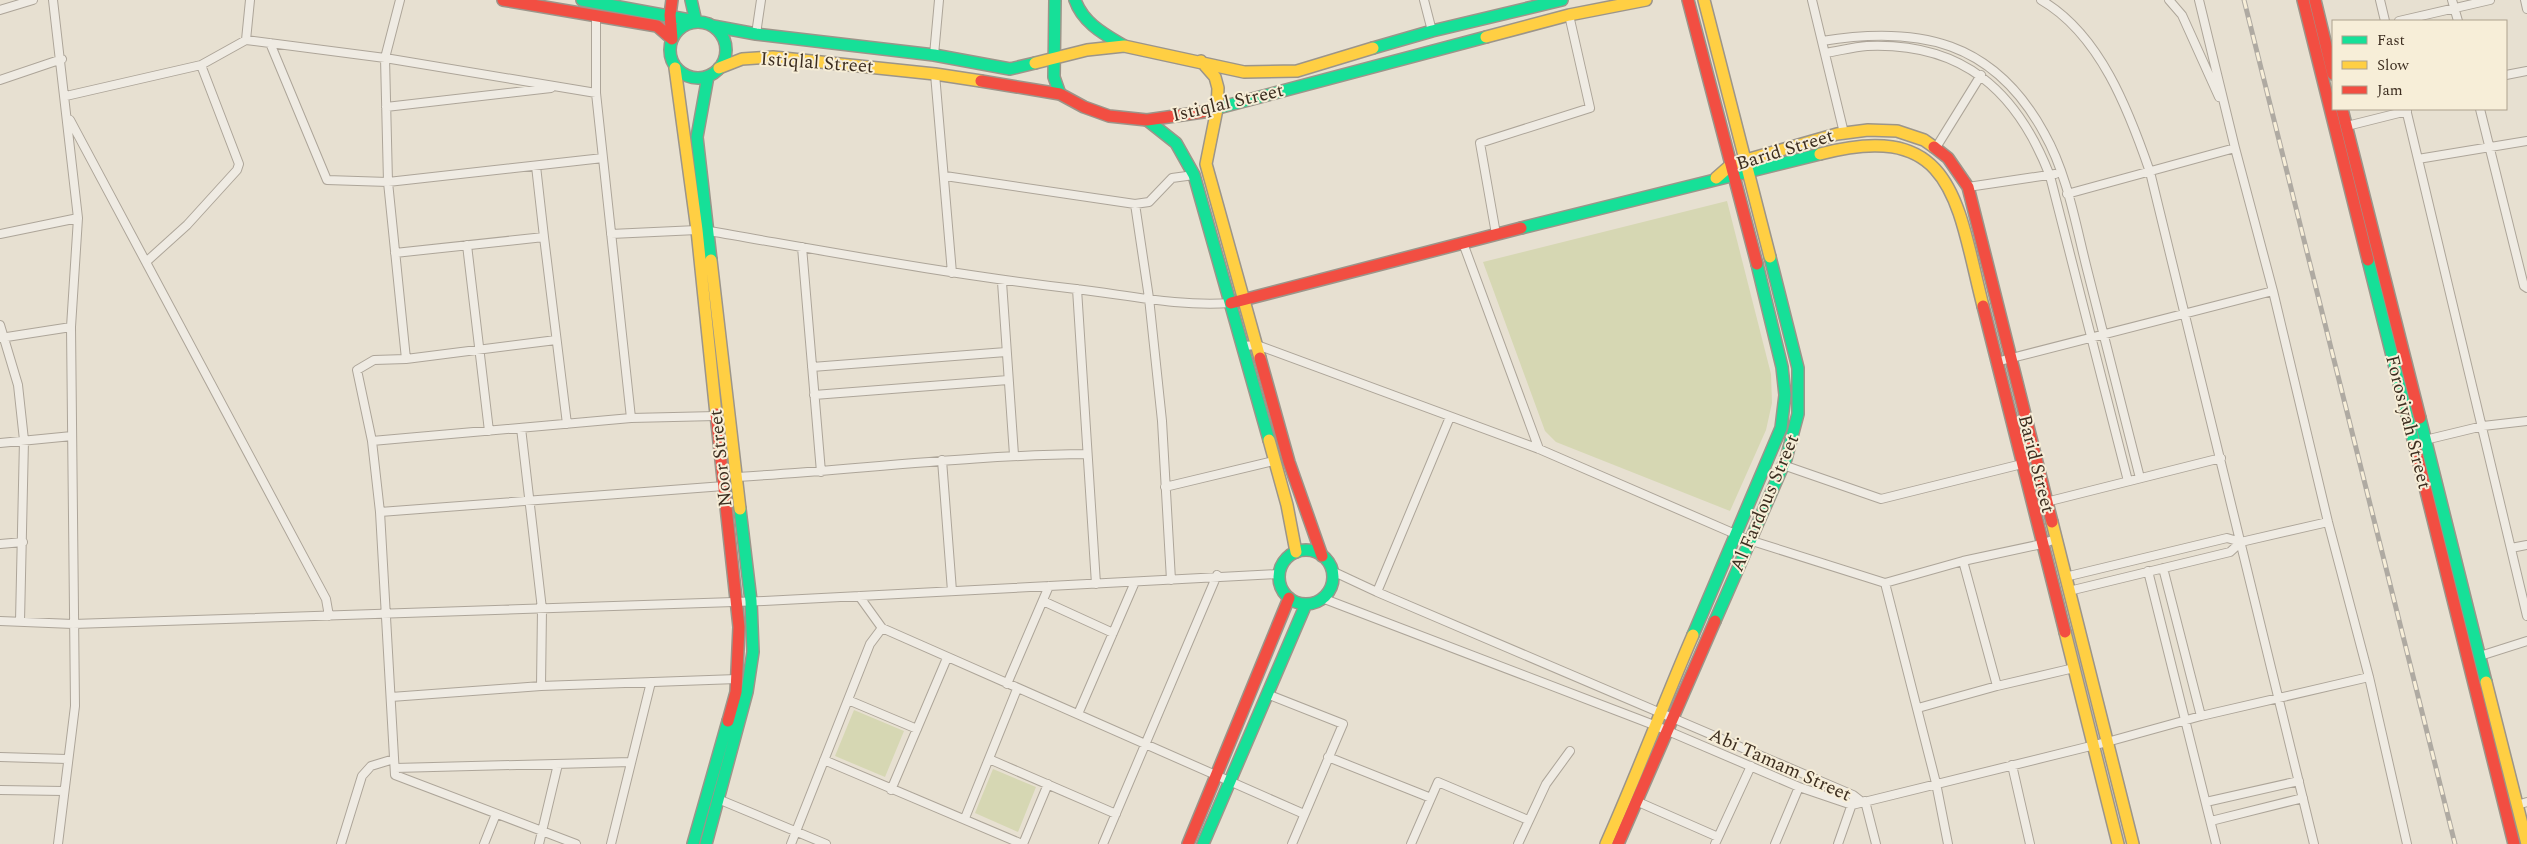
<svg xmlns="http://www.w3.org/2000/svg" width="2527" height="844" font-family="Spectral,serif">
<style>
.green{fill:#d6d7b3}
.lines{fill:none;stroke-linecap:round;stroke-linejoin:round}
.street-casing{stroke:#ada599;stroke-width:10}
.fast-casing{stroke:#9c958a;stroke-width:14}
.slow-casing{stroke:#9c958a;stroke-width:14}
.jam-casing{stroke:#9c958a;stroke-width:14}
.street{stroke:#efebe3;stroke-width:8}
.fast{stroke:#16e098;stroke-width:11}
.slow{stroke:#ffcf43;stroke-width:11}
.jam{stroke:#f24e42;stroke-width:11}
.rail-casing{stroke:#afaaa2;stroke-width:5}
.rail{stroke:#f7eed8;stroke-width:3;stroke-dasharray:9;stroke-linecap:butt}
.labels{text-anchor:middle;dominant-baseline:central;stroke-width:4;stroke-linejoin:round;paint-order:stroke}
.street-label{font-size:19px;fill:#3d2e20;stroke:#f7eed8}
</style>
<rect width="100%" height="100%" fill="#e7e0d1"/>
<path class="green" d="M1727 201 1771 374 1772 403 1766 430 1730 511 1556 442 1545 431 1483 262Z
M854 710 904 731 885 777 835 756Z
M993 769 1036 787 1018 832 975 813Z"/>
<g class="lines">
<defs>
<path id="street" d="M53 0 78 218 71 327 75 706 58 844
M400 0 385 58 388 182 406 359
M1424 0 1432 31
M1812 0 1844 133
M2041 0C2100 34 2129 111 2150 172L2314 844
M2169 0 2182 15 2219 97
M2199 0 2235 148 2273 291 2328 522 2369 677 2407 844
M2380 0 2385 21
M2452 0 2458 21
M2525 0 2527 9
M0 10 33 0
M596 16V93L631 418
M2399 21 2490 0
M756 34 761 0
M246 40 250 0
M1822 41C1919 25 1994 41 2044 133 2068 175 2076 227 2088 273 2106 342 2123 410 2140 478
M270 43 327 180 388 182 603 158
M1825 53C1839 51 1853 47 1867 46 1963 42 2017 91 2050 176L2128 481
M934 55 939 0
M935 74 952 273
M2506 75 2527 71
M0 80 62 59
M66 96 201 65 246 40 385 58 596 93
M386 107 551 88
M2406 109 2527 616
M2480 109 2524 286 2527 288
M70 120 326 599 329 616
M2347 126 2407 111
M1937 146 1981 75
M2418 159 2527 141
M536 166 544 237
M945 176 1135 204 1149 202 1172 178 1194 175
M1968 187 2055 174
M2067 194 2235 148
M1135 204 1149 298 1162 421 1171 580
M709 231C831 252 953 275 1076 289 1127 295 1180 307 1231 303
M0 234 78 218
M611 234 697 230
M1496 234 1480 143 1590 108 1569 15
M1463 243 1539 449
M467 245 489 431
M802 247 821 472
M395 253 544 237 567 424
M146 262 187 225 237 170 239 164 201 65
M1002 282 1014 455
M1077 289 1096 584
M0 325 18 385 24 440 20 621
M0 338 71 327
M556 340 406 359 374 360 357 370 372 441 380 512 395 775 576 844
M1243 346 1257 345 1539 449 1749 540 1885 583 1963 561 2042 544 2055 539
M1996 362 2273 291
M812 367 1006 352
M814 395 1008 380
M521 428 542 609 541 686
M2425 440 2483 426 2527 421
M372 441 631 418 716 416
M0 443 72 436
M942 460 952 591
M1783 465 1881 499 2022 464
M737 477C854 470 970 455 1087 454
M1165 487 1274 461
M2046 502 2221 458
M380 512 724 486
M0 544 23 542
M2511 548 2527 545
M1963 561 1997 686
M2163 568 2201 716
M1332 571 1377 592 1853 795 1862 802
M2148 571 2216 844
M2065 577 2227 538 2241 542
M1885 583 1936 783 1948 844
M2069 591 2230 552 2241 542 2328 522
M1377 592 1450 417
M859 596 882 628 1304 814
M1322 598 1654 725 1799 787 1852 805 2107 742 2201 716 2369 677
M1043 601 1113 633
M0 621 73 624 764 601 1279 574
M2480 656 2527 641
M1007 684 1049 586
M1267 694 1343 724 1292 844
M391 697 541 686 737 679
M848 700 917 729
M1918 708 1997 686 2074 668
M1078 714 1135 582
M0 757 67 759
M1328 757 1431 798
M989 759 1116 814
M824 760 1022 844
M2012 765 2030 844
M395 768 631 762
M0 790 63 791
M891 790 947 658
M718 799 826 844
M1636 801 1718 837
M1865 801 1876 844
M2206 802 2299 781
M2517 805 2527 802
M965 818 1017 689
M2211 821 2303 798
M341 844 362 776 371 766 394 759
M484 844 496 814
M539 844 558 764
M611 844 651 682
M791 844 870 644 882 628
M1023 844 1048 784
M1103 844 1217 575
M1411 844 1438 782 1528 820
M1518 844 1546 784 1570 751
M1715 844 1751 766
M1775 844 1799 787
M1838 844 1853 801"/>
<path id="fast" d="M582 0 695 21
M691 0 696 22
M1055 0 1054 77 1060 94
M1075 0C1083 23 1104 34 1124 46
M670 50a28 28 0 1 1 56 0a28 28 0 1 1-56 0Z
M713 26 756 34 934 55 1010 69 1035 63
M1373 48 1432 31 1562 0
M708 76 697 137 711 260
M1203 112 1486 37
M1147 120 1176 143 1194 175 1269 440
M1521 228 1820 154
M2368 260 2415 447
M2420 418 2486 682
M1279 577a27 27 0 1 1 54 0a27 27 0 1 1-54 0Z
M1715 621 1786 459 1798 414V368L1770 257
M1693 635 1781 428 1785 395 1782 367 1757 264
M693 844 728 721
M706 844 747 692 753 652 751 601 740 509
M1203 844 1306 604"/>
<path id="slow" d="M1704 0 1770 257
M1486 37 1569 15 1646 0
M1201 61 1215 77 1218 88 1217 109 1206 164 1260 358
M1035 63 1087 50 1124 46 1244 72 1297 71 1373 48
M675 68 697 230 716 414
M719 68 742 59 773 57 935 74 981 81
M1820 154C1955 118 1957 204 1983 306
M1716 178 1732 164 1837 134 1868 130 1897 131 1924 140 1934 147
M711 260 740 509
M1269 440 1287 505 1296 552
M2052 522 2133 844
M2065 632 2118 844
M2486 682 2527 844
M1606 844C1637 775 1663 704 1693 635"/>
<path id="jam" d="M503 0 657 26 672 39
M672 0 670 15 672 39
M1688 0 1757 264
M2303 0 2368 260
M2315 0 2333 74
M981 81 1060 94 1084 107 1109 116 1147 120 1203 112
M2342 109 2420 418
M1934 147 1948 158 1968 187 2052 522
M1231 303 1521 228
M1983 306 2065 632
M1260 358 1289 462 1322 556
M716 414 739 627 736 692 728 721
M2415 447 2514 844
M1188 844 1289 598
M1618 844 1715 621"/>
</defs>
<use href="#street" class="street-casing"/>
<use href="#fast" class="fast-casing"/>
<use href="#slow" class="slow-casing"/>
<use href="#jam" class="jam-casing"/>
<use href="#street" class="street"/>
<use href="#fast" class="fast"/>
<use href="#slow" class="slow"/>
<use href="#jam" class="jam"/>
<defs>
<path id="rail" d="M2244 0 2455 844"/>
</defs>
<use href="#rail" class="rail-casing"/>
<use href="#rail" class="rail"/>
</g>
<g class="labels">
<g class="street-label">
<text transform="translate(817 63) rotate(4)">Istiqlal Street</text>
<text transform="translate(1228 103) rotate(-13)">Istiqlal Street</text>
<text transform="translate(1785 150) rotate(-17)">Barid Street</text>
<text transform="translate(2408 422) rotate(76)">Forosiyah Street</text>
<text transform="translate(721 458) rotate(-96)">Noor Street</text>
<text transform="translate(2036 464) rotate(76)">Barid Street</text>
<text transform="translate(1765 503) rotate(-67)">Al Fardous Street</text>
<text transform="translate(1780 765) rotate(24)">Abi Tamam Street</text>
</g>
</g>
<rect x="2332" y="20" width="175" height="90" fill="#f7eed8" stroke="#ada18e"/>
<rect x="2342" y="36" width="25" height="8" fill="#16e098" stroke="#ada18e"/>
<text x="2377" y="45" font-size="15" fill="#3d2e20">Fast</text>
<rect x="2342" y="61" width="25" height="8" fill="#ffcf43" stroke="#ada18e"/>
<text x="2377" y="70" font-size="15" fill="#3d2e20">Slow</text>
<rect x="2342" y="86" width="25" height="8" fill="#f24e42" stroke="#ada18e"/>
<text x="2377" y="95" font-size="15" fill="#3d2e20">Jam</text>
</svg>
